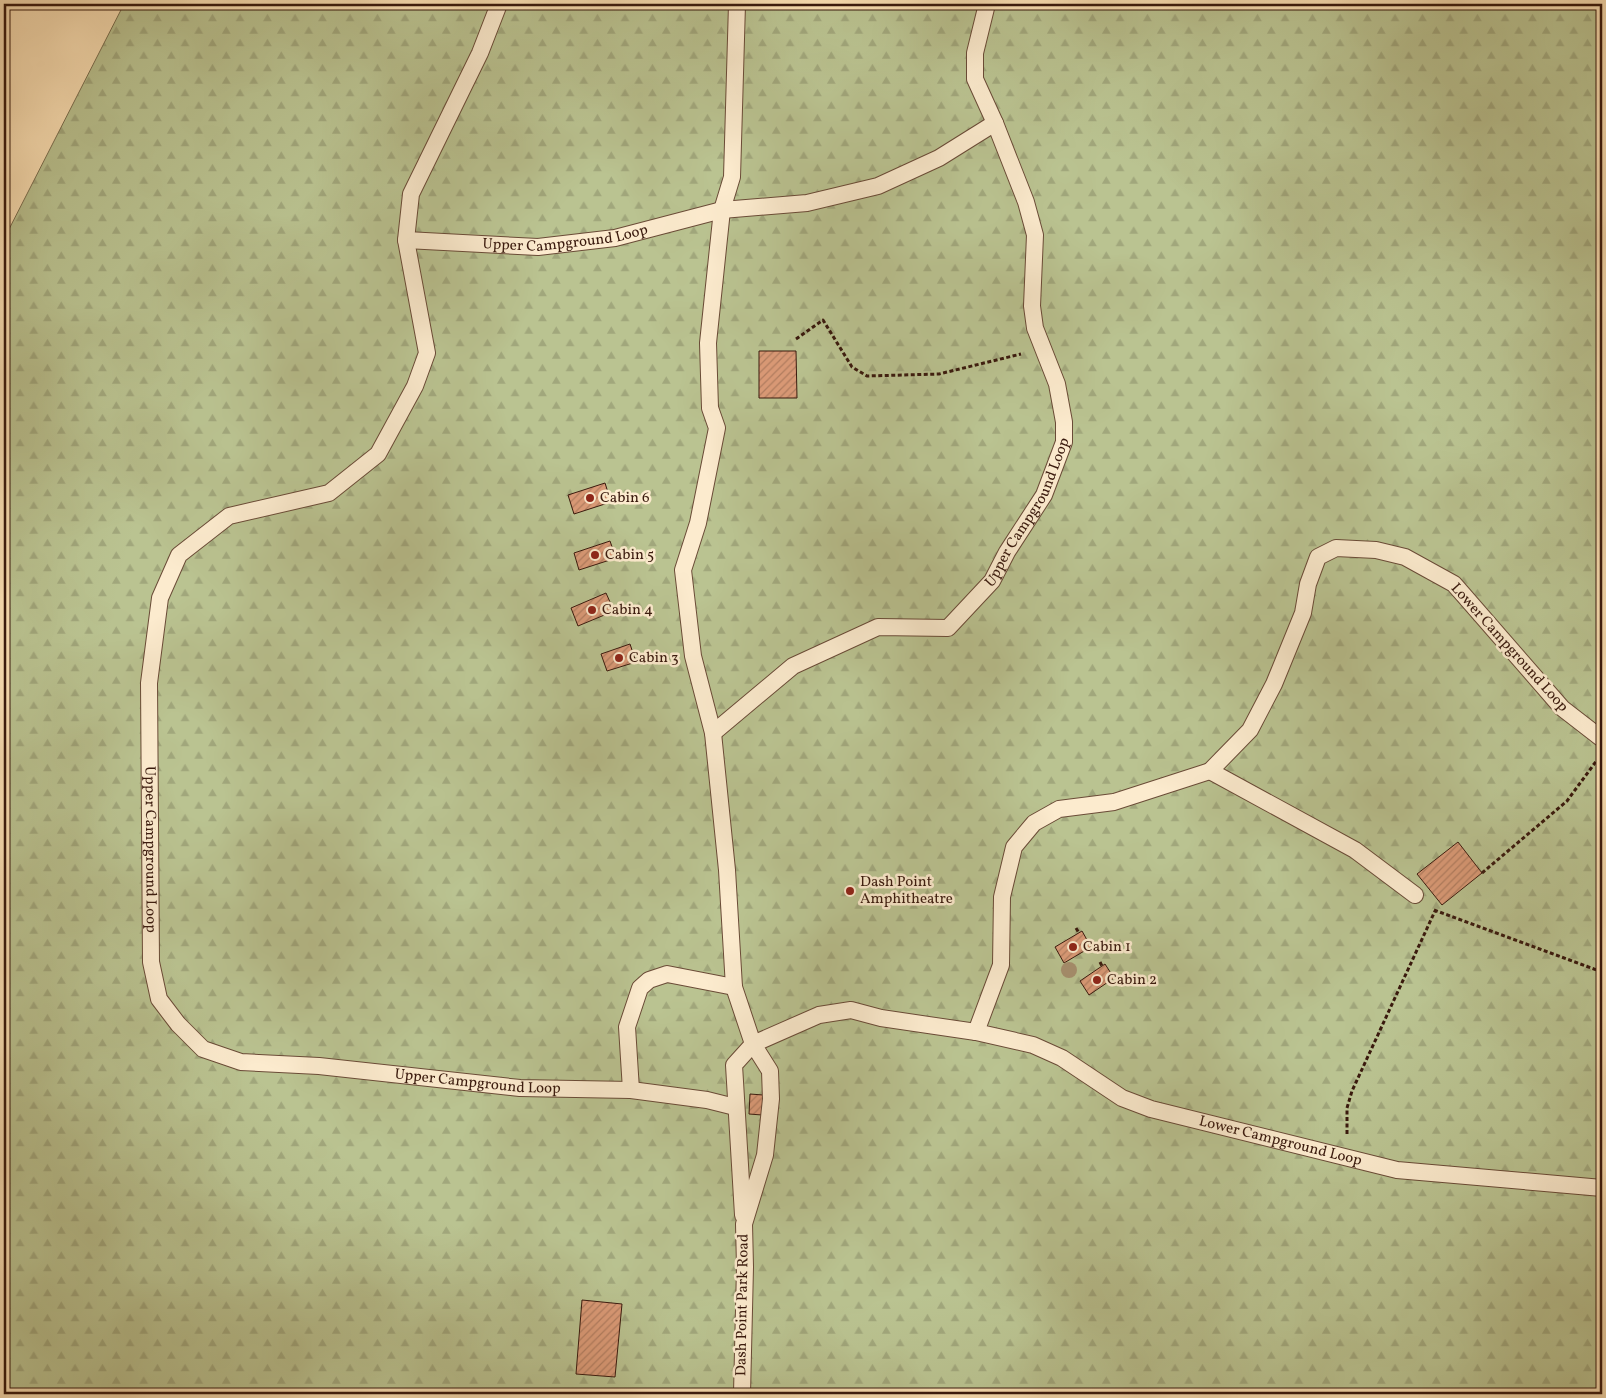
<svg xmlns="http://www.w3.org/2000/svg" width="1606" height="1398" font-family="Vollkorn,serif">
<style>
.forest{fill:url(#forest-firs);stroke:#7a6e4f}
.building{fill:url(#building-hatch);stroke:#39190d}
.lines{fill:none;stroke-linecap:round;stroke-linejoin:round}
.lane-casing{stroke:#6a4b37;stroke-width:18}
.path{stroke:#39190d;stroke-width:3;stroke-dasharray:4 2.5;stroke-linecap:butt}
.lane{stroke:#fcebce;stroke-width:16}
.tree{fill:#a68f6e}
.poi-dot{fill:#8f2418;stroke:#fcebce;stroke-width:2}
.labels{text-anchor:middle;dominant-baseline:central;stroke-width:5;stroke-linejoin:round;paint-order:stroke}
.street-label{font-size:15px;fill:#39190d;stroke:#fcebce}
.poi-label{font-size:15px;fill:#39190d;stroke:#fcebce;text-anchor:start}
</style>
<defs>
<pattern id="forest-firs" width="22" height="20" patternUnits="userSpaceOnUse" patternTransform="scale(1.25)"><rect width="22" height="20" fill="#bac391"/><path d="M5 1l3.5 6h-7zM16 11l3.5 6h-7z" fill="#a1a77c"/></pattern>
<pattern id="building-hatch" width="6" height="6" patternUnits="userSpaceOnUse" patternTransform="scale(1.25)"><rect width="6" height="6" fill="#dc9b78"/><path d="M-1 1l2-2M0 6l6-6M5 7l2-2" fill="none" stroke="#b37e61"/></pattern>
</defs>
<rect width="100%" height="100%" fill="#fbe0b4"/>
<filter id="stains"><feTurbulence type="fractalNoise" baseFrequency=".004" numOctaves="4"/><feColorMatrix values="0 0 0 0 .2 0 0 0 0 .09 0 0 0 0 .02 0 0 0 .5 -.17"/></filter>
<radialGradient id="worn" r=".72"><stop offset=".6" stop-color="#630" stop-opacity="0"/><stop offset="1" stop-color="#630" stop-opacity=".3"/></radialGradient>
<path class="forest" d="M124 4H1602V1394H4V239Z"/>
<path class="building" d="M759 351H796L797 398H759Z
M605 483 611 502 574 514 568 495Z
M610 541 616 558 579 570 574 553Z
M606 593 614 611 578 626 571 608Z
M630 644 636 662 607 671 601 654Z
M1458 842 1482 873 1442 905 1417 874Z
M1082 931 1091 947 1064 963 1055 947Z
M1105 964 1114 978 1089 995 1080 981Z
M750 1094 763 1095 762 1115 749 1114Z
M582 1300 622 1304 615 1377 576 1374Z"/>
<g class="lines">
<defs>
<g id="lane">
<path id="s1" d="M499 4 480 53 411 194 406 240 427 353 415 386 378 454 329 493 229 516 179 555 160 598 149 683 151 962 159 999 178 1024 203 1049 241 1062 319 1066 520 1088 631 1090 707 1100 735 1107"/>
<path d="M737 4 732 177 722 210 708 343 710 408 717 428 698 523 683 570 693 656 713 733 727 870 734 987 753 1044 770 1071 771 1099 765 1155 744 1224 745 1267 742 1394"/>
<path id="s2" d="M406 240 538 247 615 238 722 210 807 203 878 186 939 158 995 123"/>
<path id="s3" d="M713 733 793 666 878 627 948 628 992 581 1007 552 1044 495 1064 442V422L1057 384 1035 328 1032 306 1035 235 1026 202 995 123 975 79V53L987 4"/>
<path id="s4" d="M1602 739 1562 708 1454 584 1405 557 1376 550 1336 548 1318 557 1308 584 1303 613 1274 684 1250 730 1210 771 1114 802 1059 809 1034 823 1014 847 1002 897 1001 965 976 1032 1033 1045 1062 1058 1122 1098 1151 1109 1397 1170 1602 1188"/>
<path d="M1210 771 1355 850 1415 895"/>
<path d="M631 1090 627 1027 640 988 649 980 667 974 734 987"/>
<path d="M743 1215 734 1065 753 1044 819 1015 851 1010 881 1018 976 1032"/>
</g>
</defs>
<use href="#lane" class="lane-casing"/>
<path class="path" d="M796 339 823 320 852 367 867 376 939 374 1021 354
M1482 873 1567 801 1597 760
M1434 910 1602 972
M1076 928 1079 933
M1100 962 1102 966
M1347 1134V1108L1352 1091 1435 911"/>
<use href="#lane" class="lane"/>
</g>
<circle class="tree" cx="1069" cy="970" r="8"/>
<g class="poi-dot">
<circle cx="590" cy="498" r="5"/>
<circle cx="595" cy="555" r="5"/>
<circle cx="592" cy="610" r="5"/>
<circle cx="619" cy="658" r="5"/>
<circle cx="850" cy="891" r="5"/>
<circle cx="1073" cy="947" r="5"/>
<circle cx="1097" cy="980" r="5"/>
</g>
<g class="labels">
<g class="street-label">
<text stroke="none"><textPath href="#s2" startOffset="160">Upper Campground Loop</textPath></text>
<text stroke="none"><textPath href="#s3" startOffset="410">Upper Campground Loop</textPath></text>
<text transform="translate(1509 648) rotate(48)">Lower Campground Loop</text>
<text stroke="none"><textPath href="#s1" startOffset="1011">Upper Campground Loop</textPath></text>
<text stroke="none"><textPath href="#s1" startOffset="1506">Upper Campground Loop</textPath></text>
<text stroke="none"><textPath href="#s4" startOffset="1339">Lower Campground Loop</textPath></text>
<text transform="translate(743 1305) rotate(-89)">Dash Point Park Road</text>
</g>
<g class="poi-label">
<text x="600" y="498">Cabin 6</text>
<text x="605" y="555">Cabin 5</text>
<text x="602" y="610">Cabin 4</text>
<text x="629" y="658">Cabin 3</text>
<text x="860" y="882">Dash Point<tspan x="860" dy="17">Amphitheatre</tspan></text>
<text x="1083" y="947">Cabin 1</text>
<text x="1107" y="980">Cabin 2</text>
</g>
</g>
<rect width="1606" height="1398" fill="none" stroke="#fbe0b4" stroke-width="20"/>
<rect x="5" y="5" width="1596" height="1388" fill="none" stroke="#39190d" stroke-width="2.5"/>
<rect x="10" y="10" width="1586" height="1378" fill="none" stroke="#39190d"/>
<rect width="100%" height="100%" filter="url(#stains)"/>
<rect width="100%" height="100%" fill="url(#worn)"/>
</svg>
